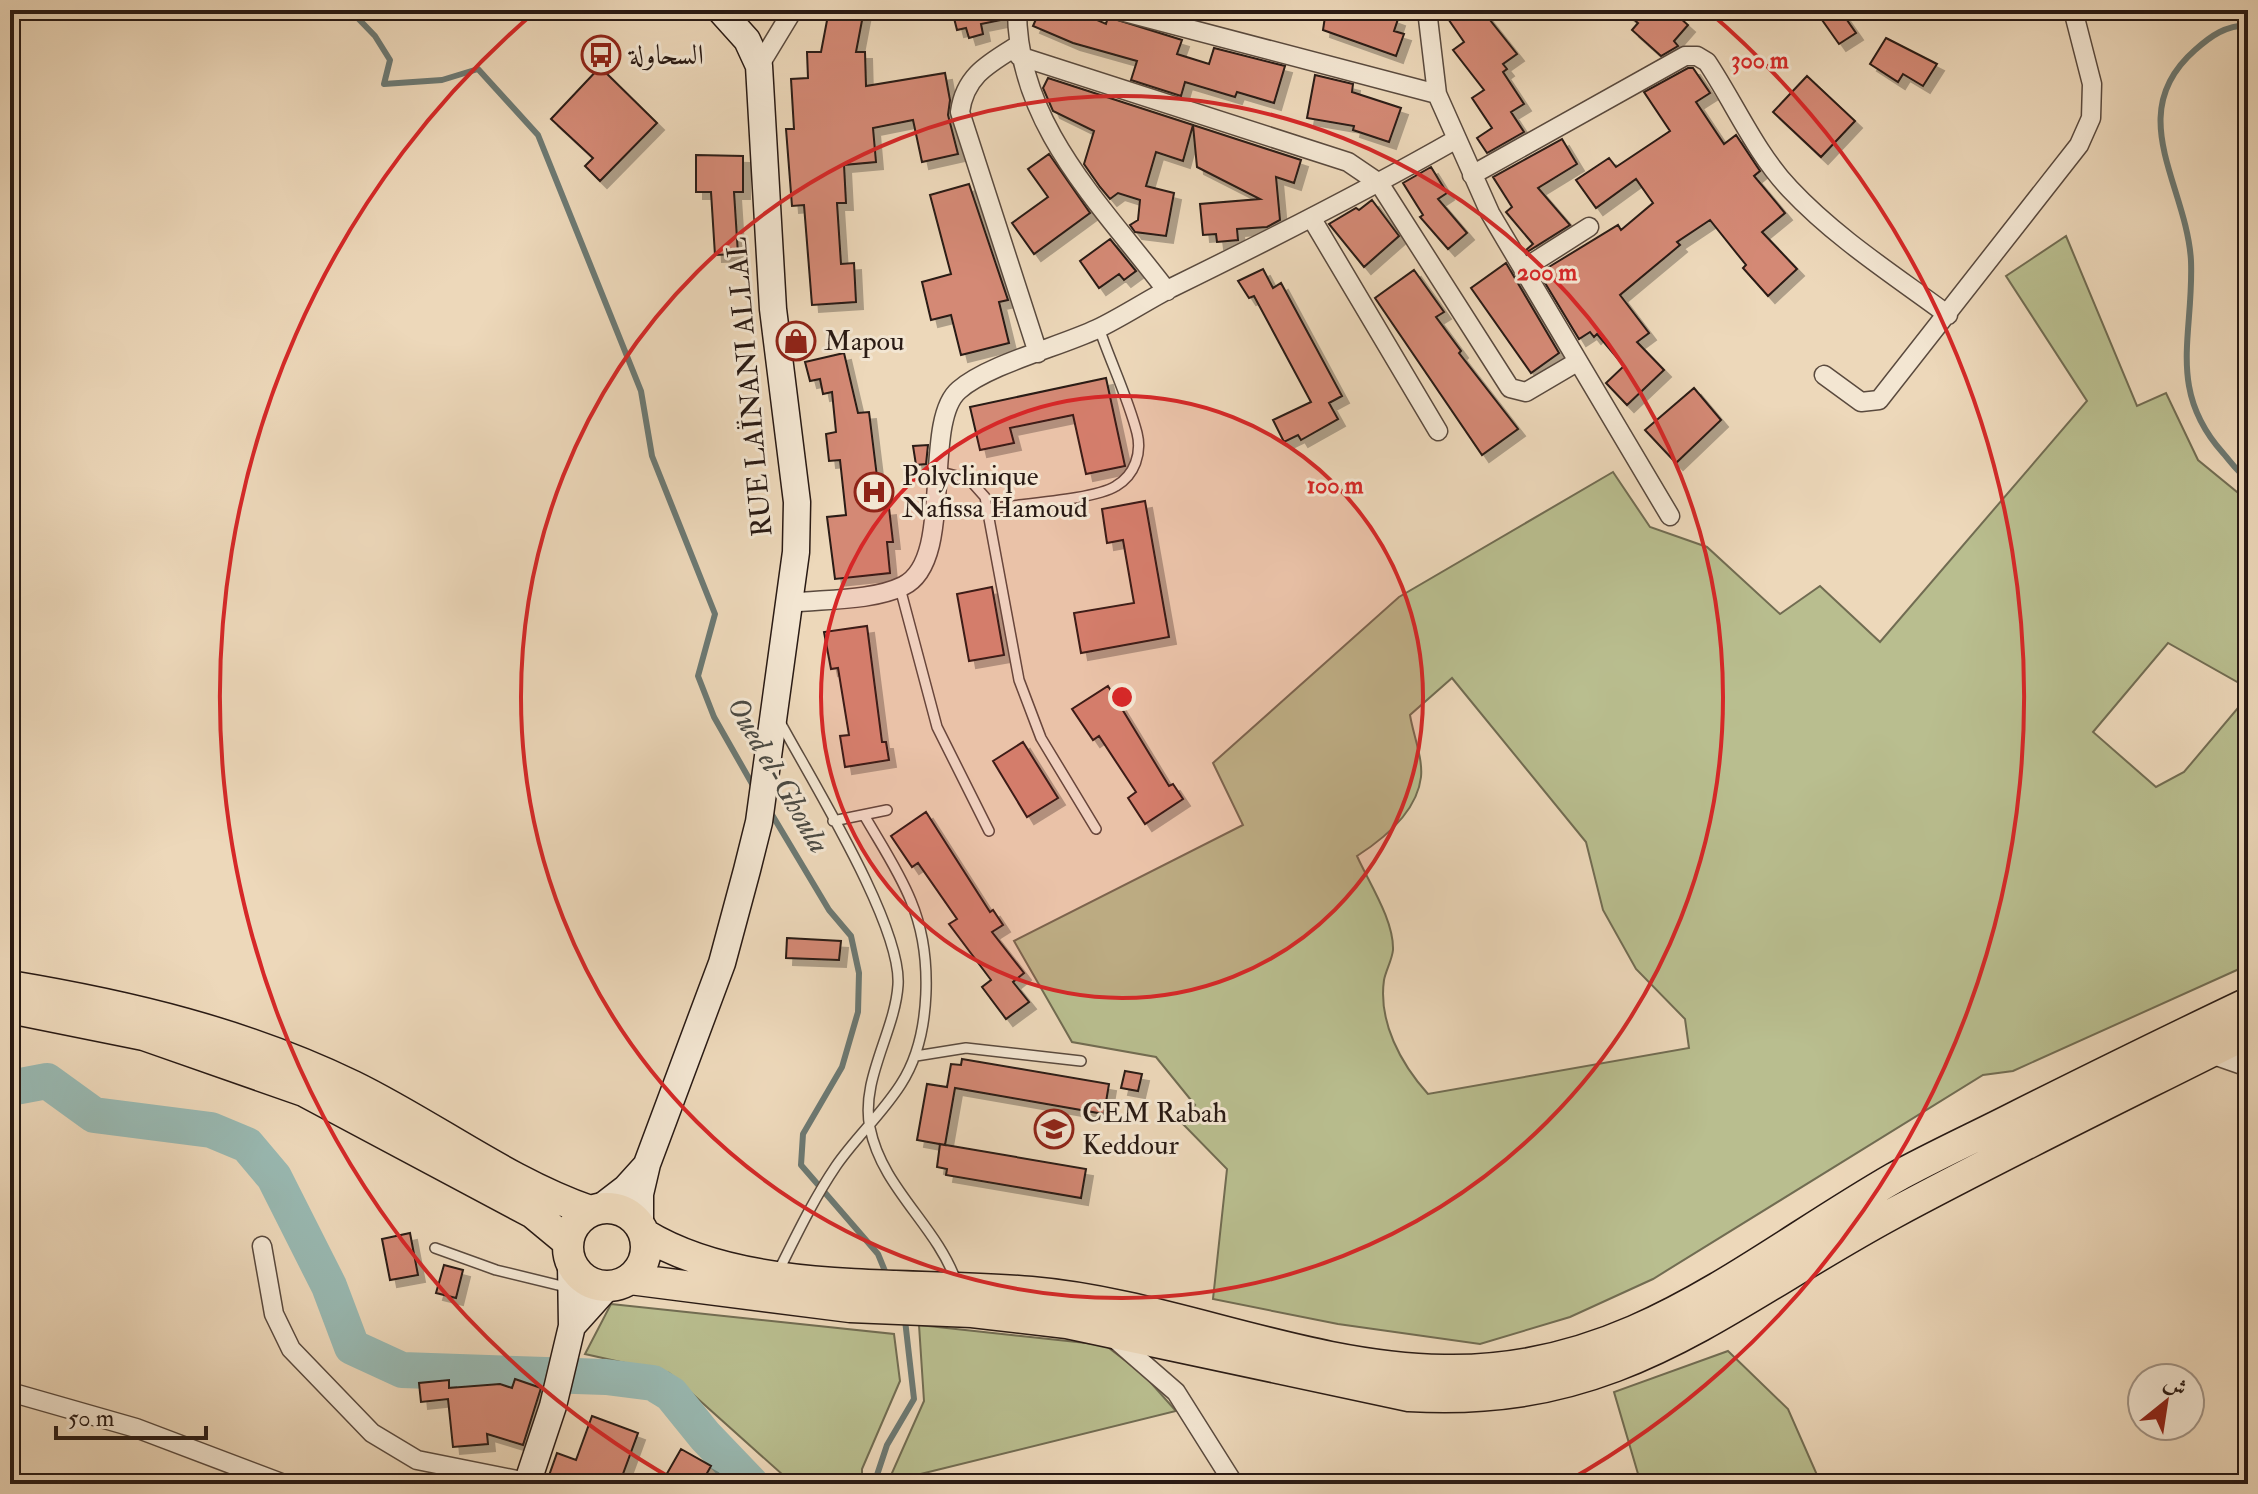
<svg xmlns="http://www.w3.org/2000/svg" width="2258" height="1494" font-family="'IM FELL Double Pica',Amiri,serif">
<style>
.green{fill:#b9be8f;stroke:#716c52;stroke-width:2;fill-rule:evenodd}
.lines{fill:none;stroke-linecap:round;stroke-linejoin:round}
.stream{stroke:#6c7973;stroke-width:6}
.river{stroke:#99b9b2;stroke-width:36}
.building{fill:#d48974;stroke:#291a14;stroke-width:2;filter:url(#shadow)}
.service-casing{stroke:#5a4a3e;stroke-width:12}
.minor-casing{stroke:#5a4a3e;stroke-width:21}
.secondary-casing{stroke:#291a14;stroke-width:29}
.trunk-casing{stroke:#291a14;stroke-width:33}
.service{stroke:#f3e6d2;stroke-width:9}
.minor{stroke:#f3e6d2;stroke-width:18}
.secondary{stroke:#f3e6d2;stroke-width:26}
.trunk{stroke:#edd8ba;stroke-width:30}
.ring{fill:none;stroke:#d62828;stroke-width:4}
.labels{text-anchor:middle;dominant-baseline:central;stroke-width:6;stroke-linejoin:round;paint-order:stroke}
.poi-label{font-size:28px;fill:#291a14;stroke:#f3e6d2;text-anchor:start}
.street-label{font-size:28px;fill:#291a14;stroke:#f3e6d2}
.water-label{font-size:30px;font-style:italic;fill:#4b4a43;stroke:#f3e6d2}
.centre{fill:#d62828;stroke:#f3e6d2;stroke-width:4}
.ring-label{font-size:24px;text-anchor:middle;font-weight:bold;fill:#d62828;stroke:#f3e6d2;stroke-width:6;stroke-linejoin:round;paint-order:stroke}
</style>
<defs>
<filter id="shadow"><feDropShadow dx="7" dy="7" stdDeviation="0" flood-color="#0004"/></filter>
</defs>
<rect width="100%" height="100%" fill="#edd8ba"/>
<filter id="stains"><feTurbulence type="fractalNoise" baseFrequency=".0025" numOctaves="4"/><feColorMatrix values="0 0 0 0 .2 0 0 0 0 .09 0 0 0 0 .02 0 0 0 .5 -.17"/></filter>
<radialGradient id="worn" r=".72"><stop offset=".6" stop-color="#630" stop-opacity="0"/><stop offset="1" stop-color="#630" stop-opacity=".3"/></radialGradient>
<path class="green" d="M2066 236 2137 406 2166 393 2198 460 2248 501V688L2168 643 2093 732 2156 787 2184 772 2248 696V965L2013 1071 1983 1075 1653 1279 1570 1317 1480 1344 1338 1324 1213 1299 1227 1169 1179 1120 1195 1105 1156 1057 1072 1042 1014 941 1243 825 1213 763 1399 597 1613 472 1650 527 1707 547 1780 614 1820 586 1880 642 2087 401 2006 276ZM1452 678 1586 842 1603 910 1636 969 1685 1019 1689 1048 1428 1094C1401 1064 1378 1022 1384 980 1386 970 1392 960 1393 950 1394 920 1369 883 1357 856 1385 838 1417 812 1421 777 1423 758 1413 734 1410 715Z
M611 1304 894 1334 900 1381 862 1469V1484H793L669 1373 585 1354Z
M919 1325 1105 1345 1144 1375 1176 1411 888 1482 924 1401Z
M1728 1351 1788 1409 1821 1484H1641L1614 1392Z"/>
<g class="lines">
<path class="stream" d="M350 10 375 36 390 60 384 84 442 80 478 69 538 135 641 391 652 456 715 614 698 676 714 717 755 789
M2248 25C2225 26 2212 35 2195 50 2122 114 2187 185 2191 261 2194 335 2166 389 2223 453 2231 462 2238 473 2248 479
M768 808 829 910 851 936 859 973 858 1012 842 1067 803 1134 801 1165 878 1254 887 1276
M874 1484 887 1445 914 1399 905 1320"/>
<path class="river" d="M10 1088 47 1081 94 1115 211 1130 247 1145 274 1177 329 1286 352 1347 402 1370 606 1377 653 1383 671 1394 705 1436 751 1484"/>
</g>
<path class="building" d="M829 10H864L856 52H865L866 86 945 73 950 100 948 115 958 154 922 162 913 120 873 128 876 162 844 165 846 203H837L841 264 854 263 856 302 812 305 804 205 792 206 786 129H794L791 79 808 78 807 52H821Z
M952 10H1005L1006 19 981 24 983 34 969 38 966 28 957 30Z
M1040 10H1074L1106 24 1108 17 1182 40 1177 54 1209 64 1214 48 1285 66 1274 103 1237 92 1235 97 1185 82 1181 96 1131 80 1137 61 1073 43 1033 26Z
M1326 10H1373L1398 19 1394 31 1404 34 1396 56 1323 30Z
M1442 10H1482L1517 54 1503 64 1507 69 1503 72 1524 104 1511 112 1524 132 1487 153 1477 138 1492 128 1472 98 1484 90 1453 50 1464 42Z
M1623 10H1671L1688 25 1674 41 1678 46 1661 56 1632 30 1638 23Z
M1815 10H1840L1856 33 1839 44Z
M1886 38 1937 64 1923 86 1903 74 1898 82 1870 64Z
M600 67 657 123 600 181 585 166 593 158 551 119Z
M1688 68H1693L1710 93 1696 102 1724 144 1736 135 1760 171 1754 176 1785 213 1762 232 1797 269 1768 296 1743 268 1746 265 1710 220 1677 242 1680 245 1620 295 1649 333 1637 342 1664 370 1627 405 1606 383 1624 366 1597 334 1594 337 1590 332 1579 339 1539 273 1618 225 1621 230 1653 203 1636 179 1596 208 1576 180 1609 158 1616 167 1670 131 1644 92Z
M1315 75 1353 84 1352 92 1401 108 1389 142 1353 130 1354 126 1307 118Z
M1807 76 1855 121 1821 157 1773 112Z
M1048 78 1193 125 1183 161 1156 152 1146 186 1174 193 1166 236 1135 232 1130 225 1138 220 1140 200 1118 193 1110 199 1100 187 1084 164 1094 131 1053 111 1043 88Z
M1193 125 1301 160 1294 183 1276 177 1280 220 1267 227 1237 229 1238 240 1217 242 1216 234 1203 235 1200 204 1260 199 1197 167Z
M1562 139 1577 164 1538 188 1570 225 1527 252 1526 250 1533 244 1506 212 1512 207 1493 177Z
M1049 154 1090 213 1034 254 1012 223 1048 197 1028 169Z
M696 155 743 156V192H734L738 254 715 255 711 192H696Z
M1431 167 1447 193 1438 199 1467 233 1448 249 1420 217 1423 215 1403 183Z
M969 184 1008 300 999 302 1009 343 961 355 951 315 931 320 922 282 951 274 930 195Z
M1372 200 1399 236 1364 267 1329 224 1356 208 1359 210Z
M1110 239 1136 271 1124 280 1119 274 1099 288 1080 261Z
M1506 263 1559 353 1531 373 1471 288Z
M1263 269 1273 288 1281 283 1342 396 1329 403 1338 419 1301 440 1298 435 1284 442 1273 420 1311 402 1254 296 1249 298 1238 281Z
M1414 270 1444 312 1436 317 1461 351 1459 353 1518 429 1482 455 1375 298Z
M844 353 858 413 869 412 881 509 889 508 893 542H887L890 573 835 579 827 517 846 515 840 460 829 461 826 434 836 432 832 392 823 394 820 379 810 381 805 362Z
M1106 378 1125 466 1086 474 1073 415 1010 428 1014 443 980 450 970 407Z
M1694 388 1721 420 1676 463 1645 430Z
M928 445 926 464 916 465 913 446Z
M1145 501 1169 637 1081 653 1074 613 1134 603 1123 540 1107 543 1102 509Z
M992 587 1004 655 969 661 957 594Z
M867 626 882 742H886L889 760 845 767 840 736 849 735 838 668 831 669 824 632Z
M1108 686 1169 786 1173 784 1183 799 1145 824 1128 798 1136 792 1099 736 1093 740 1072 709Z
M1023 742 1058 798 1027 817 993 761Z
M926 812 990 912 993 910 1003 925 992 932 1024 973 1013 982 1029 1002 1006 1019 982 987 991 980 949 924 957 919 918 863 912 867 891 836Z
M787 938 841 941 839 960 786 958Z
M962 1059 1109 1084 1104 1114 955 1088 945 1145 917 1140 927 1084 947 1087 951 1064 961 1065Z
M1125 1071 1142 1074 1138 1091 1121 1088Z
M940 1144 1086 1169 1081 1198 946 1175 947 1169 937 1167Z
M410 1233 418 1275 390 1280 382 1239Z
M444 1265 463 1270 456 1298 436 1293Z
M515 1379 541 1388 523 1445 487 1434 488 1444 453 1447 448 1399 421 1402 419 1383 449 1380V1388L500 1384 512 1388Z
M592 1416 638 1433 620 1482 609 1478 607 1484H546L557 1453 576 1460Z
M681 1449 711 1466 701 1484H661Z"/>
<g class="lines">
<defs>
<path id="service" d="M941 472 969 479 985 497 1019 680 1041 738 1096 829
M989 509C1018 504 1094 500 1116 486 1135 475 1142 453 1137 433 1128 398 1111 363 1099 328
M900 588 937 727 989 831
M779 720C810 778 902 925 898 985 895 1032 860 1080 870 1128 882 1188 936 1225 956 1281
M833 821 887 810
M916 1056 966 1048 1081 1061
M435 1248 496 1270 570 1288
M778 1272C796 1236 813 1200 836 1166 856 1137 882 1114 901 1084 932 1036 933 954 911 901 899 871 880 843 864 815"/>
<path id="minor" d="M1017 10C1017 125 1101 204 1167 291
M1117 10 1437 94
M1427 10 1437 94 1490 213 1670 516
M1017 46C988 64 965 76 960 112L1038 353
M1019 56 1348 162 1379 183 1510 388 1526 392 1577 362
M759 66 793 10
M1472 175 1685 56H1697L1707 62C1735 104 1755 152 1790 189 1836 238 1894 275 1948 315
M1312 219 1438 431
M1523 269 1589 227
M1824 375 1861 402 1879 400 2079 145 2091 118 2092 84 2073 10
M790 603C825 599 872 601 903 586 956 561 921 422 959 390 989 364 1059 347 1097 329 1122 317 1146 301 1171 288 1267 241 1362 193 1455 140
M2208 1053 2248 1067
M262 1246 274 1314 291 1349 372 1433 417 1460 527 1482
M1115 1339 1176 1392 1234 1484
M10 1392 136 1428 284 1484"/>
<path id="secondary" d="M600 1208 626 1188 645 1167
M640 1225V1194L647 1164 722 963 747 870 759 822 796 552 797 502 773 309 759 66 747 40 720 10
M572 1326 608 1286
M527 1484 553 1406 572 1326 571 1264"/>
<path id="trunk" d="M10 986C130 1006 243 1033 353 1086 433 1125 506 1182 590 1211
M10 1008 144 1035 304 1091 533 1213 568 1242
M568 1247a39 39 0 1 1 78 0a39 39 0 1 1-78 0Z
M644 1234C748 1298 912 1281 1031 1292 1170 1304 1303 1368 1444 1370 1627 1374 1745 1264 1894 1178 1934 1156 1976 1137 2017 1116 2093 1078 2170 1040 2248 1003
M630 1279 850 1307 972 1312 1067 1323 1409 1396C1619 1409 1720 1307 1892 1214 2009 1151 2129 1093 2248 1033"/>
</defs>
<use href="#service" class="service-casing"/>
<use href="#minor" class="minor-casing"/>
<use href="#secondary" class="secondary-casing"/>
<use href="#trunk" class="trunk-casing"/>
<use href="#service" class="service"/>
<use href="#minor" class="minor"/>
<use href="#secondary" class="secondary"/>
<use href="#trunk" class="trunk"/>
</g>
<circle cx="1122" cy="697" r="301" fill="#d62828" fill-opacity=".12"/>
<g class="ring">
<circle cx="1122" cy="697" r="301"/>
<circle cx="1122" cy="697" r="601"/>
<path d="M678 1482A902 902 0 0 1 536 11M1708 11A902 902 0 0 1 1566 1482"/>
</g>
<defs>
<symbol id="bus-ring" viewBox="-11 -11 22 22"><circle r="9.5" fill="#f3e6d2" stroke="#8f2418" stroke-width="1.5"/><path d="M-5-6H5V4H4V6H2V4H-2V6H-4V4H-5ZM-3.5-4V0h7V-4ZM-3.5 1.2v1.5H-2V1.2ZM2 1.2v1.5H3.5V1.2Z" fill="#8f2418"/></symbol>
<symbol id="shop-ring" viewBox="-11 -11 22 22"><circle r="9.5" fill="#f3e6d2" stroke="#8f2418" stroke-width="1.5"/><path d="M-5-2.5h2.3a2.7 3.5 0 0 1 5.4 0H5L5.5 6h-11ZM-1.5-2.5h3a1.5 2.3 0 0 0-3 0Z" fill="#8f2418"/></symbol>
<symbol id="hospital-ring" viewBox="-11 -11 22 22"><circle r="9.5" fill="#f3e6d2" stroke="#8f2418" stroke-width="1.5"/><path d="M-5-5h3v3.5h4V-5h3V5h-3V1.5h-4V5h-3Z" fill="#8f2418"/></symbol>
<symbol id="school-ring" viewBox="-11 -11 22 22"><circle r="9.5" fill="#f3e6d2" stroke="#8f2418" stroke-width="1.5"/><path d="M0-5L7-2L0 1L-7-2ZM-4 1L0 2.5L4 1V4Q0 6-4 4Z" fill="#8f2418"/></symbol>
</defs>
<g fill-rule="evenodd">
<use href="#bus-ring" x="579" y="33" width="44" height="44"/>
<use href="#shop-ring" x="774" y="319" width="44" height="44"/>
<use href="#hospital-ring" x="852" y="470" width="44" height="44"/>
<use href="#school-ring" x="1032" y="1107" width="44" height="44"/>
</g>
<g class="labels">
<g class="poi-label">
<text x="629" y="55">السحاولة</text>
<text x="824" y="341">Mapou</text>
<text x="902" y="476">Polyclinique<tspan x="902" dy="32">Nafissa Hamoud</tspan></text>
<text x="1082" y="1113">CEM Rabah<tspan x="1082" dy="32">Keddour</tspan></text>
</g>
<g class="street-label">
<text transform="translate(750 387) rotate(-95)">RUE LAÏNANI ALLAL</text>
</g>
<g class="water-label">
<text transform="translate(778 775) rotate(60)">Oued el-Ghoula</text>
</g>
</g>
<circle cx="1122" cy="697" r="12" class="centre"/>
<g class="ring-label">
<text x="1760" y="68">300 m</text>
<text x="1547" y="280">200 m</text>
<text x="1335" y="493">100 m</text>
</g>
<rect width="2258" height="1494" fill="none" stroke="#edd8ba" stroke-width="40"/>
<rect x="12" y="12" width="2234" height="1470" fill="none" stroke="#291a14" stroke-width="4"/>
<rect x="20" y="20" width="2218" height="1454" fill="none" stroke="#291a14" stroke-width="2"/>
<g transform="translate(2166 1402) rotate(30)"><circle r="38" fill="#f3e6d2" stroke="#a29486" stroke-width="2"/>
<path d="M0-6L14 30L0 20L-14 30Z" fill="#8f2418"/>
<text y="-12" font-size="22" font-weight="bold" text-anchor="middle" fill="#291a14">ش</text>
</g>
<path d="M56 1426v12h150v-12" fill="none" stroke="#291a14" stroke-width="4"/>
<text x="68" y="1426" font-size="24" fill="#291a14" stroke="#f3e6d2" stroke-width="6" paint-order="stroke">50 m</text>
<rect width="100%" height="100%" filter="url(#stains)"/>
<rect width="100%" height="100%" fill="url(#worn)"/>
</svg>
